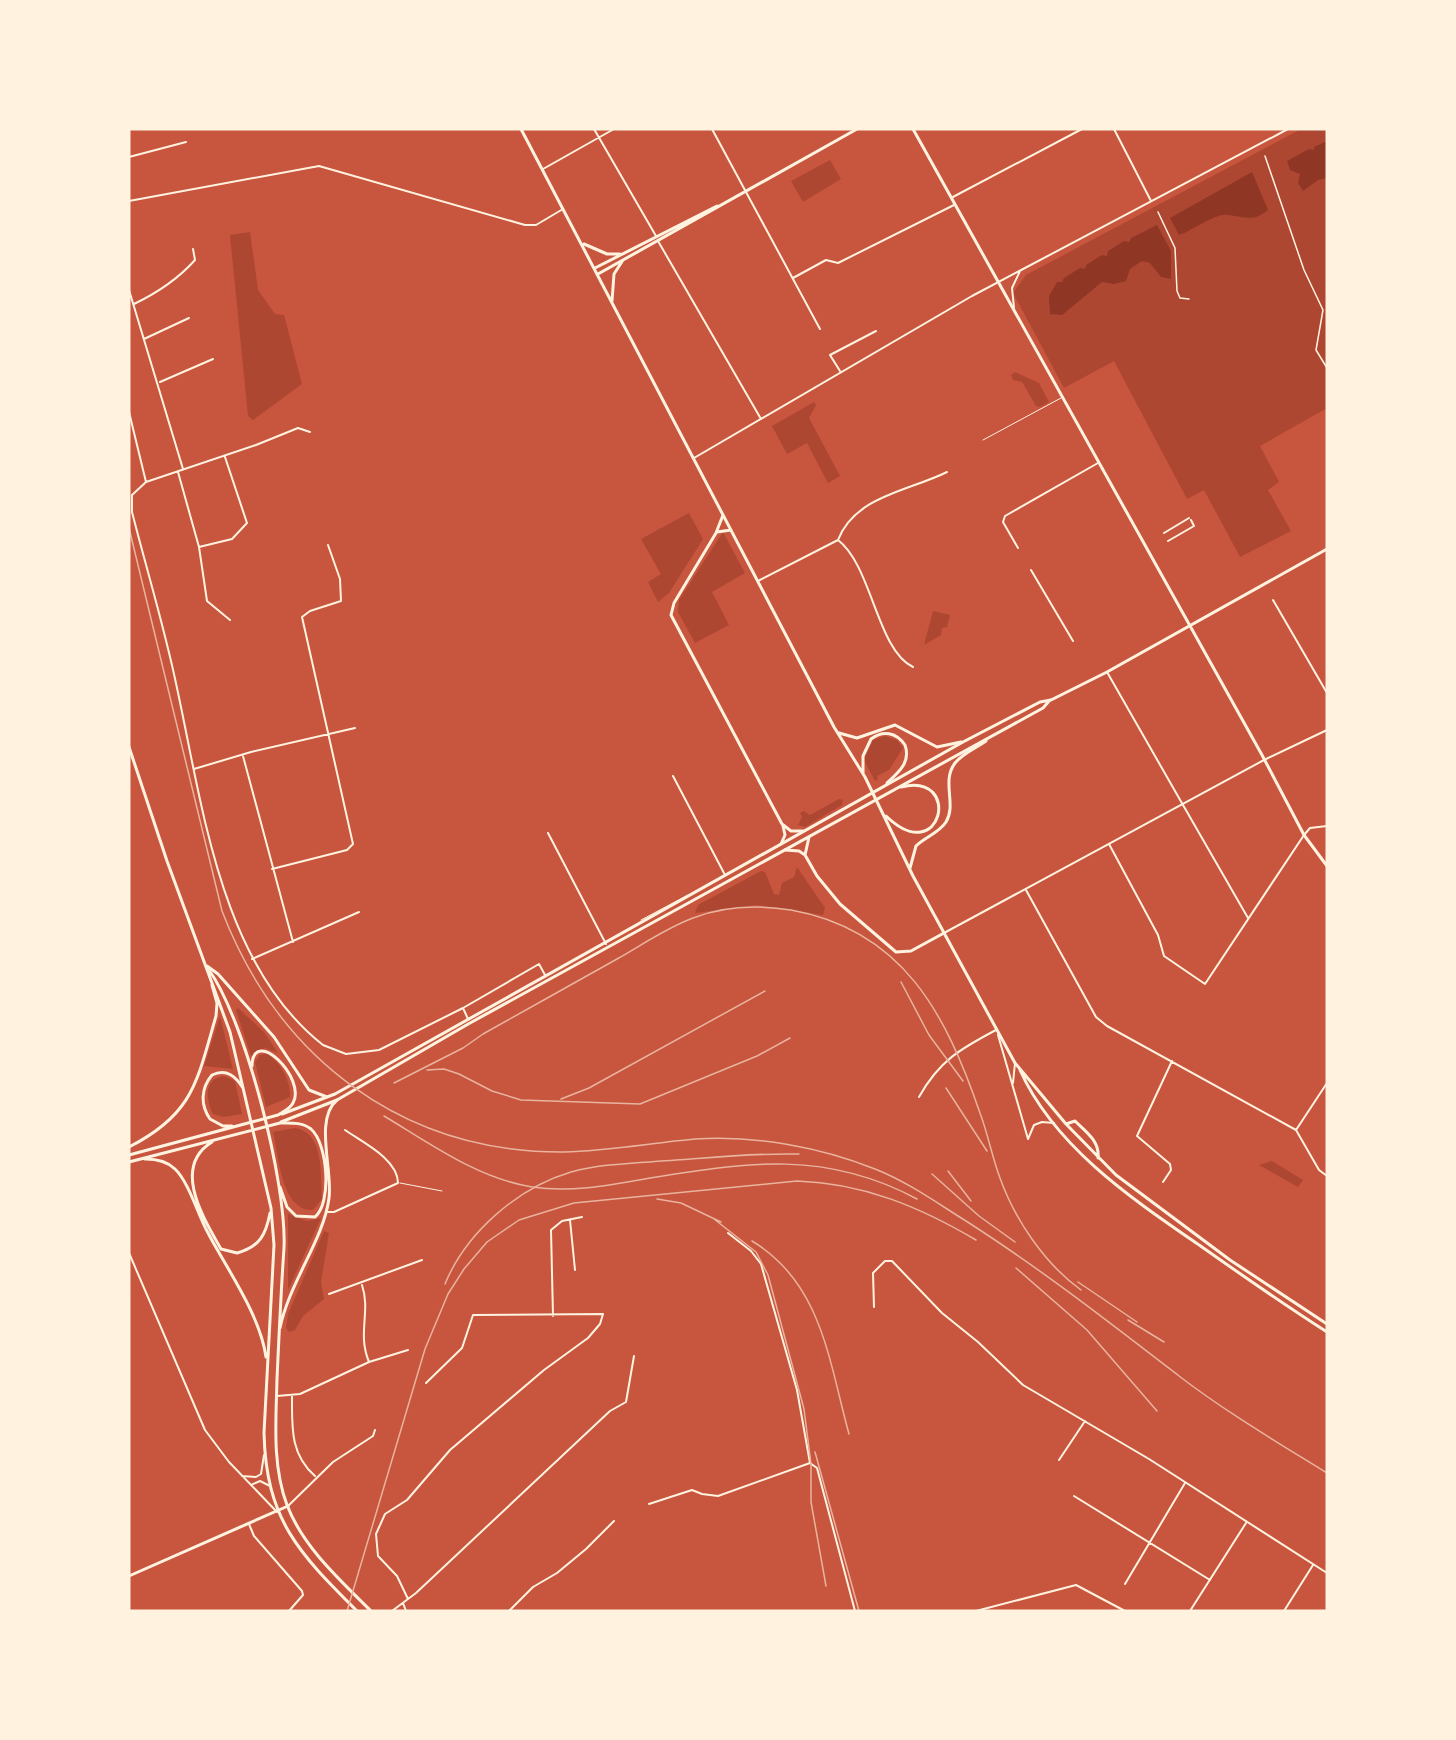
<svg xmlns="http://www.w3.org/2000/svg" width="1456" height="1740" font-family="'PT Serif',serif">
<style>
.green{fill:#ae4732}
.water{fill:#8f3625}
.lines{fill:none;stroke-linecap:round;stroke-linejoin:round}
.service{stroke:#fff3e0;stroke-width:1}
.pedestrian{stroke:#fff3e0;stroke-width:1.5}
.minor{stroke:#fff3e0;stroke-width:2}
.tertiary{stroke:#fff3e0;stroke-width:2}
.secondary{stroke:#fff3e0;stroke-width:3}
.primary{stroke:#fff3e0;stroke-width:3}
.trunk{stroke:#fff3e0;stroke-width:3}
.rail{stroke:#e9b49f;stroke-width:1.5}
</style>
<rect width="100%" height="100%" fill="#c8553d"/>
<path class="green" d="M1301 129H1327V408L1260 446 1279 482 1268 490 1291 531 1240 557 1204 490 1187 499 1114 361 1064 388 1013 293 1026 275Z
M830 160 841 179 803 202 791 181Z
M250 232 258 290 275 314 284 315 302 384 253 420 248 416 230 235Z
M1015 372 1039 383 1049 402 1040 407 1036 406 1022 382 1013 380 1011 375Z
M814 402 816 405 809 418 840 476 828 483 807 443 787 454 772 426Z
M689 513 703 539 669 593 658 602 648 582 661 574 641 539Z
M723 532 745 573 712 592 729 625 695 643 678 612 679 600Z
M933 611 950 615 947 627 942 628 941 635 924 645Z
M885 736 897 740 903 748 889 770 877 776 878 779 875 781 864 760 873 740Z
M839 799 843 800 842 805 805 827 798 825 802 817 800 813 804 811 810 815Z
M797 867 825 908 823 915 757 905 695 913 698 905 761 871 765 872 774 894 779 895 782 883 794 877Z
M238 1008 264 1032 278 1053 265 1048 251 1056 236 1010Z
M220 1016 233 1069 204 1066Z
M267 1054C281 1062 291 1082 290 1097L266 1107 255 1062 260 1055Z
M224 1076 235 1081 242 1114 223 1117 213 1114C206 1099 203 1079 224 1076Z
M295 1128C325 1133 320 1175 322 1199L313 1210C281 1211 279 1156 273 1132Z
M1272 1161 1303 1180 1298 1187 1259 1165Z
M288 1214 307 1221 321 1218 288 1290Z
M324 1231 329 1233 321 1282 324 1299 303 1316 295 1330 289 1332 286 1328 288 1314Z"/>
<path class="water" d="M1327 141V178L1318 180 1303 191 1298 183 1300 174 1290 170 1287 161 1309 149 1314 150V147Z
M1252 172 1268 210C1254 222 1244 217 1228 215 1215 213 1192 231 1179 235L1170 218Z
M1157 225 1171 251V279L1161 277 1150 263 1142 261 1130 269 1126 281 1114 284 1102 282 1062 315 1050 314 1049 296 1057 282H1062L1064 278 1080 268 1085 269 1086 265 1102 255 1107 256 1108 251 1124 241 1129 242 1131 238Z"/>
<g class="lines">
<path class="service" d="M983 440 1061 398
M641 920 688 895
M400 1183 442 1191"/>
<path class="pedestrian" d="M1265 156 1304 270 1323 310 1316 350 1327 368
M1158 212 1175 248 1177 291 1180 298 1189 299"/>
<path class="minor" d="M594 129 656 236
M712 129 820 329
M129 157 186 142
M543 169 614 129
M951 198 1082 129
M129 201 319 166 525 225H536L563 209
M658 241 761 419
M793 278 826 260 838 263 954 205
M129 290 183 469
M134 304C157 293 178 279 195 260L193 249
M144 339 189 318
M840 371 830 355 876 331
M160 382 213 359
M129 412 146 482 132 495V512C147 571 165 629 177 688 203 808 221 965 323 1045L346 1054 379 1050 463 1008 539 964 545 975
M178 472 199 547 207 601 230 620
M146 482 256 445 298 428 310 432
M1164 533 1189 518
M838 540C872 566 877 650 913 667
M1168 541 1194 526 1191 520
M199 547 232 539 247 523 225 457
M1018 548 1003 522 1005 516 1098 463
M1031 570 1073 641
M758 581 838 540C855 496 909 491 947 472
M1273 600 1327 693
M243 756 293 942
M194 769 251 752 355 728
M673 776 725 875
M1183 805 1248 918
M548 833 606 944
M1109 844 1158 935 1164 956 1205 984 1304 835 1310 828 1327 826
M272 869 347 850 353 844 302 617 310 611 341 601 340 579 328 545
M1026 890 1096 1017 1107 1026 1296 1130 1319 1170 1327 1176
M252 959 359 912
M463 1008 468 1019
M998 1035 1028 1139
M1013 1083 1015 1063
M919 1097C939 1061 960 1049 996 1030
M1296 1130 1327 1083
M1028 1139 1034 1125 1042 1122 1054 1123
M1163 1182 1171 1170 1170 1164 1137 1136 1172 1061
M326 1212H334L398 1183C398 1159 362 1142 345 1130
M570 1220 575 1270
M728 1233 751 1251 761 1264 797 1390 810 1463 817 1468 855 1611
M129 1253 205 1430 229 1462 277 1512
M362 1285C371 1312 357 1333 369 1362
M329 1294 422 1260
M874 1307 873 1273 885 1261H892L942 1313 978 1342 1023 1385 1149 1459 1327 1573
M553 1316 551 1230 562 1221 582 1217
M277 1396 300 1394 369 1362 408 1350
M292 1396C292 1427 290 1454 315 1476
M1059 1460 1085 1421
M242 1476 256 1477 261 1474 264 1455
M251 1485 260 1481 270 1486
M1074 1496 1210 1580
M649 1504 692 1490 702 1494 718 1496 810 1463
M288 1506 333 1462 373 1436 375 1430
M249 1524 254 1536 302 1591 303 1595 289 1611
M1125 1584 1185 1483
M408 1599 397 1576 378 1556 376 1534 385 1514 407 1500 450 1450 544 1370 588 1338 600 1324 603 1314 473 1315 462 1348 426 1383
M403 1603 406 1611
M392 1611 416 1593 610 1411 626 1402 634 1356
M509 1611 533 1587 557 1573 586 1549 614 1521
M976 1611 1076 1585 1125 1611
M1190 1611 1246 1523
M1284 1611 1313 1565"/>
<path class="tertiary" d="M1114 129 1151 201
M1014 308 1012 288 1020 271
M694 458 972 296 1288 129
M1107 672 1183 805
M944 933 1264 760 1327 730"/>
<path class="secondary" d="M521 129 834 727 865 777 913 876 1015 1063 1066 1124 1116 1175 1230 1260 1327 1324
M913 129 1262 755 1304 835 1327 866
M584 244 607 254H620
M595 268 717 206
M598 274 857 129
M612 301 614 274 623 260
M723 515 716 533 674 603 671 615 782 824 791 831H803
M717 532 731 530
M839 733 857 738 895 725 937 747 961 742
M863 773V756L871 739C883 730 896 732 905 745 911 762 899 772 887 783
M886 816C942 870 963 771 901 787
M781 844 785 835 783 826
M785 850 799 851 805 855 817 876 840 904 896 952 911 951 944 933
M805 855 809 837
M910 868 916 846C925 837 939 833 946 822 957 804 941 782 955 763 963 753 976 748 986 741
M1020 1070C1055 1148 1134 1200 1202 1247 1243 1276 1285 1305 1327 1332
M1066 1124 1075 1121C1086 1132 1100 1141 1098 1158
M129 1576 288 1506"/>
<path class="primary" d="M207 966 218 974 274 1037 309 1090 327 1097
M282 1114 335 1094 963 742 1040 702 1051 700 1107 672 1327 549
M281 1122 337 1100 470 1023 1043 708 1050 700"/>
<path class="trunk" d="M129 747 167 861 230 1032 271 1208 274 1245 264 1433C266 1520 299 1553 357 1611
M209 970C246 1022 287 1184 284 1248 281 1291 279 1335 277 1379 276 1421 272 1465 287 1505 303 1547 340 1580 371 1611
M232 1126H223L210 1119C200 1105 201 1088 212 1075 227 1068 236 1077 243 1088
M212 1142C171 1167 204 1219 221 1249L237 1253C260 1247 266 1234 270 1213
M129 1147C194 1114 197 1081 216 1016L217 1003 212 985
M129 1155 278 1115C283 1112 290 1109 293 1103 307 1078 253 1025 252 1066
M145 1159C155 1159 167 1161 175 1169 188 1181 198 1214 207 1231 226 1268 260 1314 266 1357
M129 1162 280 1123C291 1123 302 1122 311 1129 328 1144 332 1203 315 1217L296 1216 287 1207 280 1187
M280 1328C289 1283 324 1239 329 1198 333 1171 314 1119 337 1100"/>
<path class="rail" d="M129 528 222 911C279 1059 403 1153 564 1152 608 1151 651 1143 695 1139 754 1135 820 1147 875 1169 908 1182 937 1203 966 1221 1041 1269 1109 1322 1179 1376 1226 1412 1277 1442 1327 1473
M901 982 929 1035 963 1081
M427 1070 444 1069 459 1074 492 1091 521 1100 640 1104 757 1056 790 1038
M394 1083 463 1048 483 1034C528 1009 572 984 617 959 642 945 666 928 693 918 724 906 759 905 791 910 903 930 946 1014 980 1113 988 1134 992 1157 1000 1178 1015 1220 1045 1264 1081 1290
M946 1088 987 1151
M561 1099 589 1088 765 991
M384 1116C431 1144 477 1178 532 1187 571 1193 611 1185 650 1178 748 1162 826 1150 917 1199
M948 1171 971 1201
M932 1174 979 1216 1015 1242
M657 1199 681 1203 721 1222
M714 1219 756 1252 768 1275 804 1409 811 1464V1502L826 1586
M752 1241C822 1283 829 1362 849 1434
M1016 1268 1087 1330 1157 1411
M1078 1282 1137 1322
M445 1284C466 1233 517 1188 571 1172 604 1163 641 1163 676 1160 717 1157 757 1153 799 1154
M1128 1320 1164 1342
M815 1452 859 1611
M347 1611 425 1349 448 1294 464 1269 487 1242 519 1220 574 1203 797 1181C863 1183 920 1207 976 1240"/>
</g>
<rect width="1456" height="1740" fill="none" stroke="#fff3e0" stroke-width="261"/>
</svg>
